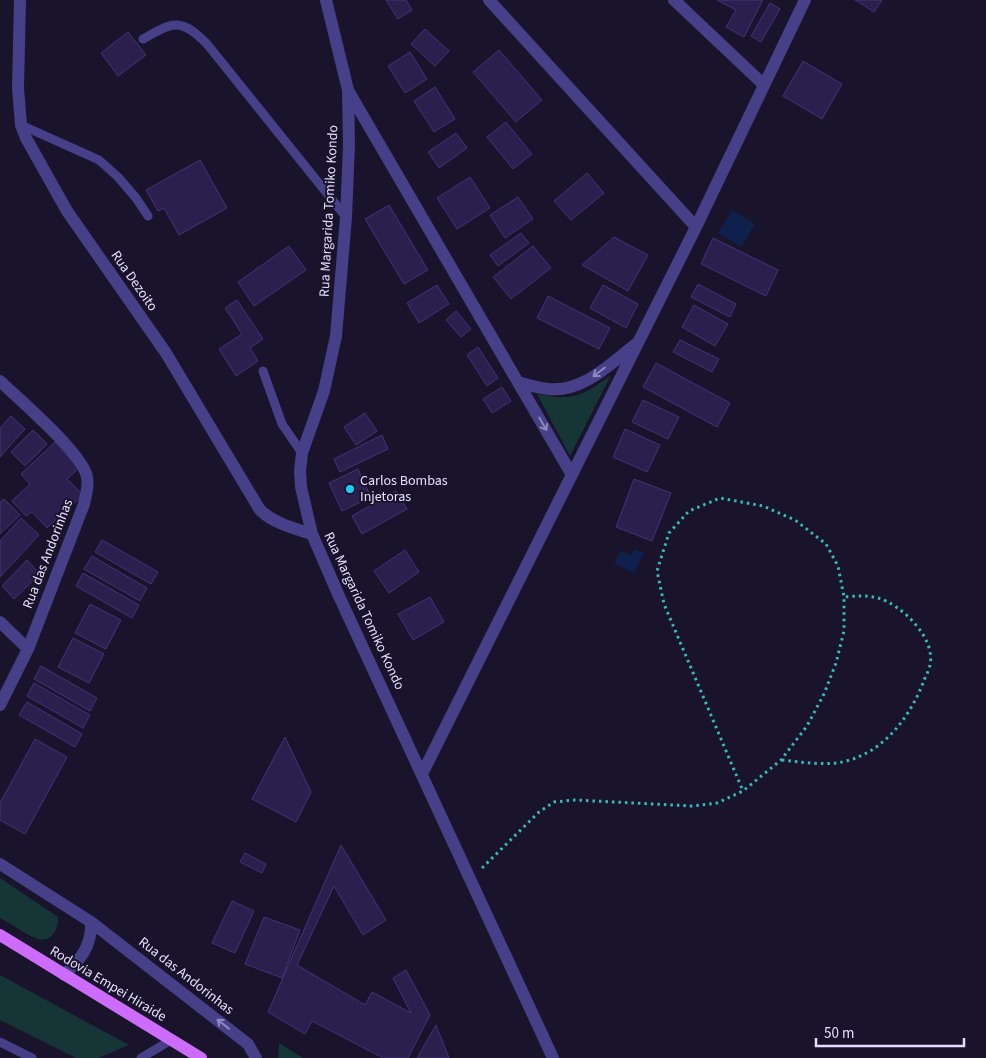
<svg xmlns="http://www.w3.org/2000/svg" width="986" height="1058" font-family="'Source Sans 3',sans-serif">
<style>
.green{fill:#163536}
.water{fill:#0e204b}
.building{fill:#2b204d;stroke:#453278}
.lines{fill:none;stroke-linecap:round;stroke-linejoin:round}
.path{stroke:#36bbbb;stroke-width:3;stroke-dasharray:2.5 4;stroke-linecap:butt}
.lane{stroke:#474089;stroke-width:9}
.street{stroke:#474089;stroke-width:12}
.primary{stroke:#cd6bfa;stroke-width:12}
.oneway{stroke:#8e88be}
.poi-dot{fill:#13d1f6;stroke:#19132c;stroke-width:2}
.labels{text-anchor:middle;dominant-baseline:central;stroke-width:4;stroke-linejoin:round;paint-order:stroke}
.street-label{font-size:14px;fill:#e5dffe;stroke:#19132c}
.poi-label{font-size:14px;fill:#e5dffe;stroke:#19132c;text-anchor:start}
</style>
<rect width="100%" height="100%" fill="#19132c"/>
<path class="green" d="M611 375 570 456 537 394C572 401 582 397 611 375Z
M0 878 58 917C59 928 52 943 38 939 28 936 10 923 0 918Z
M0 975 129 1045 98 1058H76L0 1020Z
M279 1043 303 1058H278Z"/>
<path class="water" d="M732 210 755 224 741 247 718 233Z
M635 549 644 553 634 574 614 563 621 550 631 556Z"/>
<path class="building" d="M386 0H406L412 10 398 19Z
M717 0H763L744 37 726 27 736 10Z
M855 0H882L874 12Z
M770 3 780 9 761 42 751 36Z
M425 29 449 51 435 66 411 44Z
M128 32 146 55 118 76 101 53Z
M499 50 542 100 516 122 473 72Z
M410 52 427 79 405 93 388 66Z
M803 61 842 84 822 119 783 96Z
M435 87 455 119 434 132 414 101Z
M506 122 532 154 513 169 487 137Z
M456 133 467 148 439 168 428 152Z
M200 160 227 208 179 235 164 208 158 211 146 190Z
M587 173 604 193 571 220 554 201Z
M470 177 490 208 457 229 437 198Z
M518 197 533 219 505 238 490 215Z
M389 205 428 270 404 284 365 219Z
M521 233 529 243 498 266 490 255Z
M614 237 648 255 628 291 582 265Z
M713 238 778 270 766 296 701 264Z
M289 246 306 270 254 306 238 282Z
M533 246 551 268 511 299 493 277Z
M698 284 736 304 730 317 691 297Z
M437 285 449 304 419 323 407 303Z
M603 285 638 304 626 328 590 308Z
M548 296 610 328 599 349 537 318Z
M237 300 263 339 250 348 258 361 236 376 219 349 242 334 225 308Z
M694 305 728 324 715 346 682 327Z
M456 311 471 329 461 337 446 320Z
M680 340 719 359 712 372 673 352Z
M478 347 498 378 487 386 467 355Z
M656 363 730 403 717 427 643 387Z
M502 387 511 401 492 413 483 399Z
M643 400 679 417 668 439 632 422Z
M365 413 377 431 356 445 344 427Z
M11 416 25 429 0 457V428Z
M625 429 660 445 647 472 613 457Z
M33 430 47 444 25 466 11 452Z
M382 435 388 449 340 472 334 459Z
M55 442 79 468 67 479 83 495 47 528 32 512 26 516 12 501 30 484 21 474Z
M358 469 371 497 342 511 329 483Z
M634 479 671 493 652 541 616 527Z
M396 491 407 509 362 534 352 516Z
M4 499 20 515 0 534V502Z
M21 518 39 535 0 577V541Z
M102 540 158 572 151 584 95 552Z
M405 550 419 572 389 593 374 571Z
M92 556 147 588 140 601 84 569Z
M27 560 40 574 14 599 2 586Z
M83 573 139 605 132 618 76 586Z
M430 597 444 622 413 640 398 614Z
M90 604 121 620 106 649 75 633Z
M73 638 104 654 89 683 58 667Z
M41 666 97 698 90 711 34 679Z
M34 683 90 715 83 728 27 696Z
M27 702 82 734 75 747 19 715Z
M285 737 311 792 296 822 252 799Z
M35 739 67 757 25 834 0 820V803Z
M341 845 386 920 363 935 334 886 297 965 365 1005 372 992 411 1013 393 978 406 970 430 1015 408 1058H383L312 1021 305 1034 268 1012Z
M245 853 266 864 262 873 240 862Z
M232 901 254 911 235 953 212 943Z
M264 917 300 930 282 978 245 964Z
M436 1025 449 1058H417Z"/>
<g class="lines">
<path class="path" d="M782 760C803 762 828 767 850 760 886 749 910 716 923 683 925 677 929 671 930 665 936 638 902 605 878 598 866 595 856 596 844 597
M482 868 539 812 554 802 575 800 692 806 717 803 743 791 781 760 807 726 824 694 836 663 844 631V597L838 566 826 544 795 520 763 506 720 498 689 511 669 533 657 571 664 604 743 791"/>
<path class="lane" d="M143 39C173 22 180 17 207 44L346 217
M21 125 99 160 118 177 136 198 148 216
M263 371 282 424 302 453
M0 1042 32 1058
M141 1058 171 1040"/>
<path class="street" d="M20 0 18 88 21 125 26 138 67 211 166 353 260 510C275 524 293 528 312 534
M326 0 348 90 349 145 346 217 336 336 324 391 302 453 300 471 301 487 312 534 338 594 553 1058
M489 0 696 227
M674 0 764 85
M349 92 572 475
M0 381C20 400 83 454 87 477 89 486 86 495 84 504L28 649 0 705
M518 382C528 385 538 388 548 389 583 393 611 363 636 344
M0 622 28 649
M422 774 696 227 805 0
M0 864 91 922 248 1044 256 1058
M64 975C81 959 92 946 91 922"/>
<path class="primary" d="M0 935 201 1058"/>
</g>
<defs><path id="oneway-shaft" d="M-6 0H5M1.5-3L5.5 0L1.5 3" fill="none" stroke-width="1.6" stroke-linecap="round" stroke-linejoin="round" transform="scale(1.25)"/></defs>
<g class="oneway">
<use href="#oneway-shaft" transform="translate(599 372) rotate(143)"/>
<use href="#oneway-shaft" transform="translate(543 424) rotate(60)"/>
<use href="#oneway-shaft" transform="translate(223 1024) rotate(-142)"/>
</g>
<circle class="poi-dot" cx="350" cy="489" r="5"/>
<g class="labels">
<g class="street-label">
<text transform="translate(329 211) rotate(-87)">Rua Margarida Tomiko Kondo</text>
<text transform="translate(134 281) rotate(55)">Rua Dezoito</text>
<text transform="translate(48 554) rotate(-69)">Rua das Andorinhas</text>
<text transform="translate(364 611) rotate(65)">Rua Margarida Tomiko Kondo</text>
<text transform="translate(186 976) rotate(38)">Rua das Andorinhas</text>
<text transform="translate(108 984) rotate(31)">Rodovia Empei Hiraide</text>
</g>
<g class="poi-label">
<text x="360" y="481">Carlos Bombas<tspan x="360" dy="16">Injetoras</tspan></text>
</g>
</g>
<path d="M816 1038v8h148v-8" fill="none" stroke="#e5dffe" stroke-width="2.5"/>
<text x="824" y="1038" font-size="15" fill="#e5dffe" stroke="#19132c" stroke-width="4" paint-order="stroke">50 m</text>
</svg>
